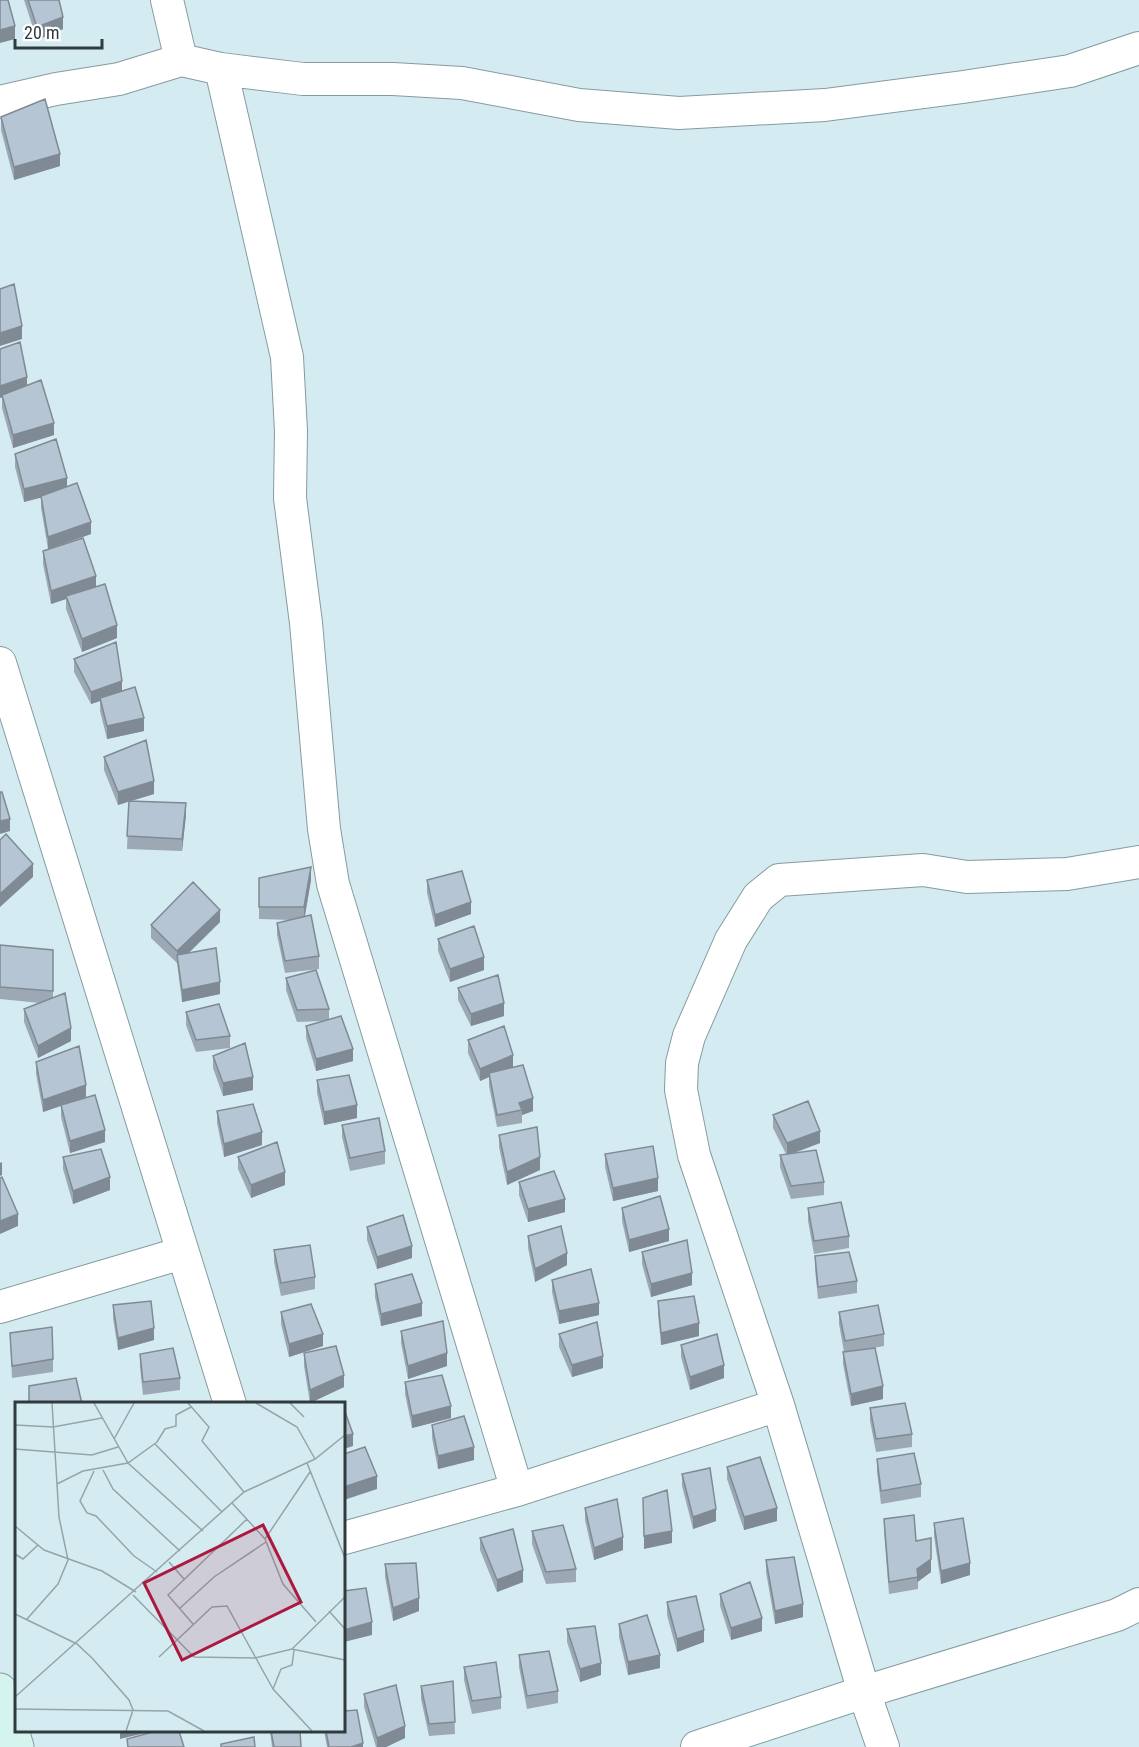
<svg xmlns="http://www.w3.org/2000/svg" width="1139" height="1747" font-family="'Roboto Condensed',sans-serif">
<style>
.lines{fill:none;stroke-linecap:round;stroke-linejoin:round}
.street-casing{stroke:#859b9f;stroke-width:34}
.secondary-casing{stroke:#859b9f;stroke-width:35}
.street{stroke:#fff;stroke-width:32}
.secondary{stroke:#d4f4ed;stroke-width:33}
.wall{fill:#9ca9b5}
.shaded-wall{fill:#7f8a94}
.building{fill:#b5c5d3;stroke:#7f8a94;stroke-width:1.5}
.inset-road{fill:none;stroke:#93a5a9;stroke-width:1.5}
.view{fill:#ad183e;fill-opacity:0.15;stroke:#ad183e;stroke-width:3}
.inset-edge{fill:none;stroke:#313a3c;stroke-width:3}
</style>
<rect width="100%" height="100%" fill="#d4ecf1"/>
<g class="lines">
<defs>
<path id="street" d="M167 0 181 60
M221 69 287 357 291 431 290 498 306 623 324 829 333 884 517 1490
M0 102 56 89 119 79 181 60 221 69 303 79H393L462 83 579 105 679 113 825 105 963 87 1070 71 1139 48
M0 663 230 1404
M0 1307 182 1253
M344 1538 517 1490 778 1405
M697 1747 864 1692 1117 1615 1139 1604
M883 1747 864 1692 778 1405 694 1155 681 1090 682 1063 689 1036 731 940 758 897 779 880 923 870 967 877 1067 874 1139 862"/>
<path id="secondary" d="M0 1690 17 1747"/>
</defs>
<use href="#street" class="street-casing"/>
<use href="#secondary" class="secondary-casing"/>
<use href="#street" class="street"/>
<use href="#secondary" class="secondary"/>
</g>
<path class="wall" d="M24 0H59L63 29 37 40Z
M1 117 60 166 14 180 1 130Z
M27 386 54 435 13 448 2 408V397Z
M15 454 67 487 91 534 48 549 41 508V497L24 502 15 467Z
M43 551 96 587 117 638 82 652 66 609V599L51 604 43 564Z
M74 659 122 691 144 731 107 739 100 711V701L91 704 74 672Z
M104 757 154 794 130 801 186 815 182 851 127 849 129 801 118 805 104 770Z
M259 878 311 880 305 916 319 956V969L285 973 277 935V923L291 920 259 919Z
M427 880 471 914 435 927 427 893Z
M220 922 189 953 220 994 182 1002 177 963 151 938V925Z
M438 939 484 970 450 982 438 951Z
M0 945 53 950V998L71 1041 38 1058 24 1022V1009L40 1003 0 999Z
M286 978 329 1009V1019L353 1061 316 1071 306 1038V1026L322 1021 297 1022 286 990Z
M458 988 504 1016 471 1026 458 1000Z
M186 1012 230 1036V1048L196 1052 186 1025Z
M468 1040 513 1067 533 1111 522 1115V1123L497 1127 489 1086V1077L480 1081 468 1053Z
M213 1056 253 1090 223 1096 213 1068Z
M36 1062 86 1097 76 1101 105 1142 70 1153 61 1117V1106L43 1112 36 1074Z
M317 1080 357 1118 324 1125 317 1093Z
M217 1111 262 1145 224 1157 217 1123Z
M773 1115 820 1143 795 1153 824 1182V1195L791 1199 780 1167V1155L786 1154 773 1128Z
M342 1125 385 1151V1164L350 1171 342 1137Z
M499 1135 540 1170 507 1185 499 1147Z
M605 1154 658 1191 613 1201 605 1167Z
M63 1157 110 1190 73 1204 63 1169Z
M238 1157 285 1185 251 1198 238 1169Z
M519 1182 565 1212 528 1222 519 1195Z
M622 1208 669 1241 629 1252 622 1221Z
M808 1208 849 1236V1248L814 1254 808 1221Z
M367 1227 412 1258 377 1269 367 1240Z
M528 1236 567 1265 535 1282 528 1248Z
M274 1250 315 1277V1289L281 1296 274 1262Z
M642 1252 692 1285 651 1297 642 1264Z
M815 1256 857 1281V1293L818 1299 815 1269Z
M552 1280 599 1315 559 1324 552 1292Z
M375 1284 422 1316 381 1326 375 1297Z
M658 1301 699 1336 661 1345 658 1314Z
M113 1305 154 1340 118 1350 113 1318Z
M281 1312 323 1346 289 1357 281 1324Z
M839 1312 884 1334V1346L868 1349 883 1399 851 1406 843 1364V1352H844L839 1324Z
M401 1331 447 1366 408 1379 401 1343Z
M10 1333 53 1359V1372L12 1378Z
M559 1334 603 1368 572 1377 559 1347Z
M681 1345 724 1378 690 1390 681 1357Z
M304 1353 344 1387 310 1403 304 1366Z
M140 1354 180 1378V1390L143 1395 140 1367Z
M405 1382 451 1418 412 1428 405 1394Z
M870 1408 912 1434V1447L876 1452 870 1421Z
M432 1425 474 1460 438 1469 432 1438Z
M877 1459 921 1484V1497L881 1504 877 1472Z
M727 1467 777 1521 744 1530 727 1479Z
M682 1474 716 1521 693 1529 682 1486Z
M585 1508 623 1550 594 1560 585 1520Z
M884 1519 916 1541 931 1572 918 1582V1589L889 1594 884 1531Z
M934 1523 970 1575 941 1584 934 1536Z
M532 1531 576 1569V1582L546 1584 532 1544Z
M480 1538 523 1582 497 1592 480 1550Z
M766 1560 803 1617 775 1624 766 1572Z
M385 1564 419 1611 393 1621 385 1577Z
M720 1594 762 1631 731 1640 720 1606Z
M667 1602 704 1642 677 1652 667 1615Z
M619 1624 660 1668 628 1675 619 1637Z
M567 1629 601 1675 580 1682 567 1642Z
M519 1655 558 1691V1703L527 1709 519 1667Z
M464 1667 501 1697V1709L472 1714 464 1680Z
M453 1681 455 1734 429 1736 421 1699V1686Z
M364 1694 405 1738 386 1747H376L364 1707Z
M270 1731H300L301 1747H272Z
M324 1731H344L363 1747H327Z"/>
<path class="shaded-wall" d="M63 17V29L37 40V27Z
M15 26V39L0 43V30Z
M60 154V166L14 180V167Z
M22 326V339L0 346V333Z
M27 377V390L0 398V386Z
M54 423V435L13 448V435Z
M67 478V491L24 502V489Z
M91 522V534L48 549V537Z
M96 576V588L66 596V599L51 604V591Z
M117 625V638L82 652V639Z
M122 681V693L100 698V701L91 704V692Z
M144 718V731L107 739V726Z
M154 781V794L118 805V792Z
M186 803V815L182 851V839Z
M10 819V831L0 834V821Z
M33 864V877L0 907V894Z
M311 867V880L304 920V907Z
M471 902V914L435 927V915Z
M220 910V922L178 963 177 951Z
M484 957V970L450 982V969Z
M220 982V994L182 1002V990Z
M504 1003V1016L471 1026V1014Z
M71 1028V1041L38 1058V1046Z
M353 1049V1061L316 1071V1059Z
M513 1055V1067L489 1073V1077L480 1081V1069Z
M253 1077V1090L223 1096V1083Z
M86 1085V1097L43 1112V1100Z
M533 1098V1111L522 1115V1110L519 1103Z
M357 1105V1118L324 1125V1112Z
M105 1130V1142L70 1153V1141Z
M820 1131V1143L787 1155V1143Z
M262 1132V1145L224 1157V1144Z
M540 1157V1170L507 1185V1172Z
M2 1162V1175L0 1176V1163Z
M285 1172V1185L251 1198V1185Z
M110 1177V1190L73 1204V1191Z
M658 1178V1191L613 1201V1188Z
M565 1199V1212L528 1222V1209Z
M18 1214V1226L0 1234V1221Z
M669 1229V1241L629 1252V1240Z
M412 1246V1258L377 1269V1257Z
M567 1253V1265L535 1282V1269Z
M692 1273V1285L651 1297V1284Z
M422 1303V1316L381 1326V1314Z
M599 1303V1315L559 1324V1311Z
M699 1323V1336L661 1345V1333Z
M154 1328V1340L118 1350V1338Z
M323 1334V1346L289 1357V1344Z
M447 1353V1366L408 1379V1366Z
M603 1356V1368L572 1377V1365Z
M724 1365V1378L690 1390V1377Z
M344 1375V1387L310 1403V1390Z
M883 1386V1399L851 1406V1394Z
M451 1406V1418L412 1428V1416Z
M353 1434V1446L344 1449V1436Z
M474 1447V1460L438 1469V1456Z
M377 1476V1489L344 1500V1487Z
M777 1508V1521L744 1530V1517Z
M716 1509V1521L693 1529V1517Z
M672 1531V1543L644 1549V1536Z
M623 1537V1550L594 1560V1548Z
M931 1559V1572L917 1582V1569Z
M970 1563V1575L941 1584V1571Z
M523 1570V1582L497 1592V1580Z
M419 1598V1611L393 1621V1608Z
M803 1604V1617L775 1624V1611Z
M762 1618V1631L731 1640V1628Z
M372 1622V1635L344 1642V1630Z
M704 1630V1642L677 1652V1639Z
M660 1655V1668L628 1675V1662Z
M601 1663V1675L580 1682V1669Z
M405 1726V1738L386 1747H377V1738Z
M120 1731H153L120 1739Z
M363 1743V1747H351Z"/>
<path class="building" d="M0 0H8L15 26 0 30Z
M28 0H59L63 17 37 27Z
M45 99 60 154 14 167 1 117Z
M14 284 22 326 0 333V289Z
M20 342 27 377 0 386V349Z
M41 380 54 423 13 435 2 395Z
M56 439 67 478 24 489 15 454Z
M77 483 91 522 48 537 41 496Z
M83 538 96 576 51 591 43 551Z
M105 584 117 625 82 639 66 596Z
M116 642 122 681 91 692 74 659Z
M135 687 144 718 107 726 100 698Z
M146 740 154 781 118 792 104 757Z
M0 792H2L10 819 0 821Z
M129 801 186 803 182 839 127 836Z
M6 834 33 864 0 894V840Z
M311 867 304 907H259V878Z
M462 871 471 902 435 915 427 880Z
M193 882 220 910 177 951 151 925Z
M311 915 319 956 285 961 277 923Z
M474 926 484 957 450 969 438 939Z
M0 945 53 950V991L0 987Z
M216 948 220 982 182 990 177 955Z
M316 970 329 1009 297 1010 286 978Z
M498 975 504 1003 471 1014 458 988Z
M65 993 71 1028 38 1046 24 1009Z
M219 1004 230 1036 196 1040 186 1012Z
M341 1016 353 1049 316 1059 306 1026Z
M504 1026 513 1055 480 1069 468 1040Z
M245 1043 253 1077 223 1083 213 1056Z
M79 1046 86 1085 43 1100 36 1062Z
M523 1065 533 1098 519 1103 522 1110 497 1115 489 1073Z
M349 1075 357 1105 324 1112 317 1080Z
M95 1095 105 1130 70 1141 61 1105Z
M808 1101 820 1131 787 1143 773 1115Z
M253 1104 262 1132 224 1144 217 1111Z
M379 1118 385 1151 350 1158 342 1125Z
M537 1127 540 1157 507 1172 499 1135Z
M277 1142 285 1172 251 1185 238 1157Z
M653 1146 658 1178 613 1188 605 1154Z
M101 1149 110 1177 73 1191 63 1157Z
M816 1150 824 1182 791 1186 780 1155Z
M554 1171 565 1199 528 1209 519 1182Z
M2 1177 18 1214 0 1221V1178Z
M660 1196 669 1229 629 1240 622 1208Z
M841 1202 849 1236 814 1241 808 1208Z
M403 1215 412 1246 377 1257 367 1227Z
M561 1226 567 1253 535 1269 528 1236Z
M687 1240 692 1273 651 1284 642 1252Z
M310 1245 315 1277 281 1283 274 1250Z
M849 1252 857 1281 818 1287 815 1256Z
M591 1269 599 1303 559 1311 552 1280Z
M412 1274 422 1303 381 1314 375 1284Z
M694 1296 699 1323 661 1333 658 1301Z
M151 1301 154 1328 118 1338 113 1305Z
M311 1304 323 1334 289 1344 281 1312Z
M878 1305 884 1334 845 1341 839 1312Z
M443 1321 447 1353 408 1366 401 1331Z
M597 1322 603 1356 572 1365 559 1334Z
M52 1327 53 1359 12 1366 10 1333Z
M717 1334 724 1365 690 1377 681 1345Z
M336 1346 344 1375 310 1390 304 1353Z
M173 1348 180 1378 143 1382 140 1354Z
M875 1348 883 1386 851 1394 843 1352Z
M442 1375 451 1406 412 1416 405 1382Z
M76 1378 82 1404H29V1386Z
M905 1403 912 1434 876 1439 870 1408Z
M344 1409 353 1434 344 1436Z
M464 1416 474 1447 438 1456 432 1425Z
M365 1447 377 1476 344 1487V1454Z
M914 1453 921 1484 881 1491 877 1459Z
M760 1457 777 1508 744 1517 727 1467Z
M710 1468 716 1509 693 1517 682 1474Z
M667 1490 672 1531 644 1536 643 1498Z
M617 1499 623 1537 594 1548 585 1508Z
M914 1515 916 1541 931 1538V1559L917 1569 918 1577 889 1582 884 1519Z
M963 1518 970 1563 941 1571 934 1523Z
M563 1525 576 1569 546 1572 532 1531Z
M513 1529 523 1570 497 1580 480 1538Z
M794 1557 803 1604 775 1611 766 1560Z
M416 1563 419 1598 393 1608 385 1564Z
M750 1582 762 1618 731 1628 720 1594Z
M366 1588 372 1622 344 1630V1591Z
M696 1596 704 1630 677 1639 667 1602Z
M647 1615 660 1655 628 1662 619 1624Z
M595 1626 601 1663 580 1669 567 1629Z
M549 1651 558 1691 527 1696 519 1655Z
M496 1662 501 1697 472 1701 464 1667Z
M453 1681 455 1722 429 1724 421 1686Z
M396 1685 405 1726 377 1738 364 1694Z
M357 1710 363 1743 351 1747H329L326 1731H344V1711Z
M156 1731H179L184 1747H128L127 1739Z
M271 1731H300L301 1747H274Z
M254 1737 255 1747H221V1744Z"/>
<g transform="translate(15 1402)">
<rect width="330" height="330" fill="#d4ecf1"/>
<path class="inset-road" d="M79 1 113 61 188 129M173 1 194 25 187 39 229 90M241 1 282 25 300 57M275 1 289 15M0 23 38 25 87 16M99 37 119 1M140 42 207 110M0 47 77 53 103 45M292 61 330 156M88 68 98 87 165 149M79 69 65 99 72 111 81 114 119 154 142 170M42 82 68 69 113 61 142 40 150 27 161 24V13L176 5M217 101 250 137 268 182 301 220M0 124 29 148 87 169 121 190M250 137 295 70M0 152 8 157 23 143M154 160 169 177M118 193 179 255 240 256 277 247 330 258M164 207 199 175 251 140M314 209 330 227M0 212 62 242 78 257 114 298 118 308 111 329M12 217 43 182 53 158 44 115 37 1M178 222 153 193 232 117M277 247 330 195M279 248 277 263 266 267 258 287 297 329M144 255 197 205 212 204 258 287M0 295 229 90 300 57 330 33M0 307 153 309 189 329"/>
<path class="view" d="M248 123 286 200 167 258 129 181Z"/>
<rect width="330" height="330" class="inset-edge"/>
</g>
<path d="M15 39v9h87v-9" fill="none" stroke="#313a3c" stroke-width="3"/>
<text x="24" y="39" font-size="18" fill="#313a3c" stroke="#ffffff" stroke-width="4.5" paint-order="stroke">20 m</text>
</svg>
